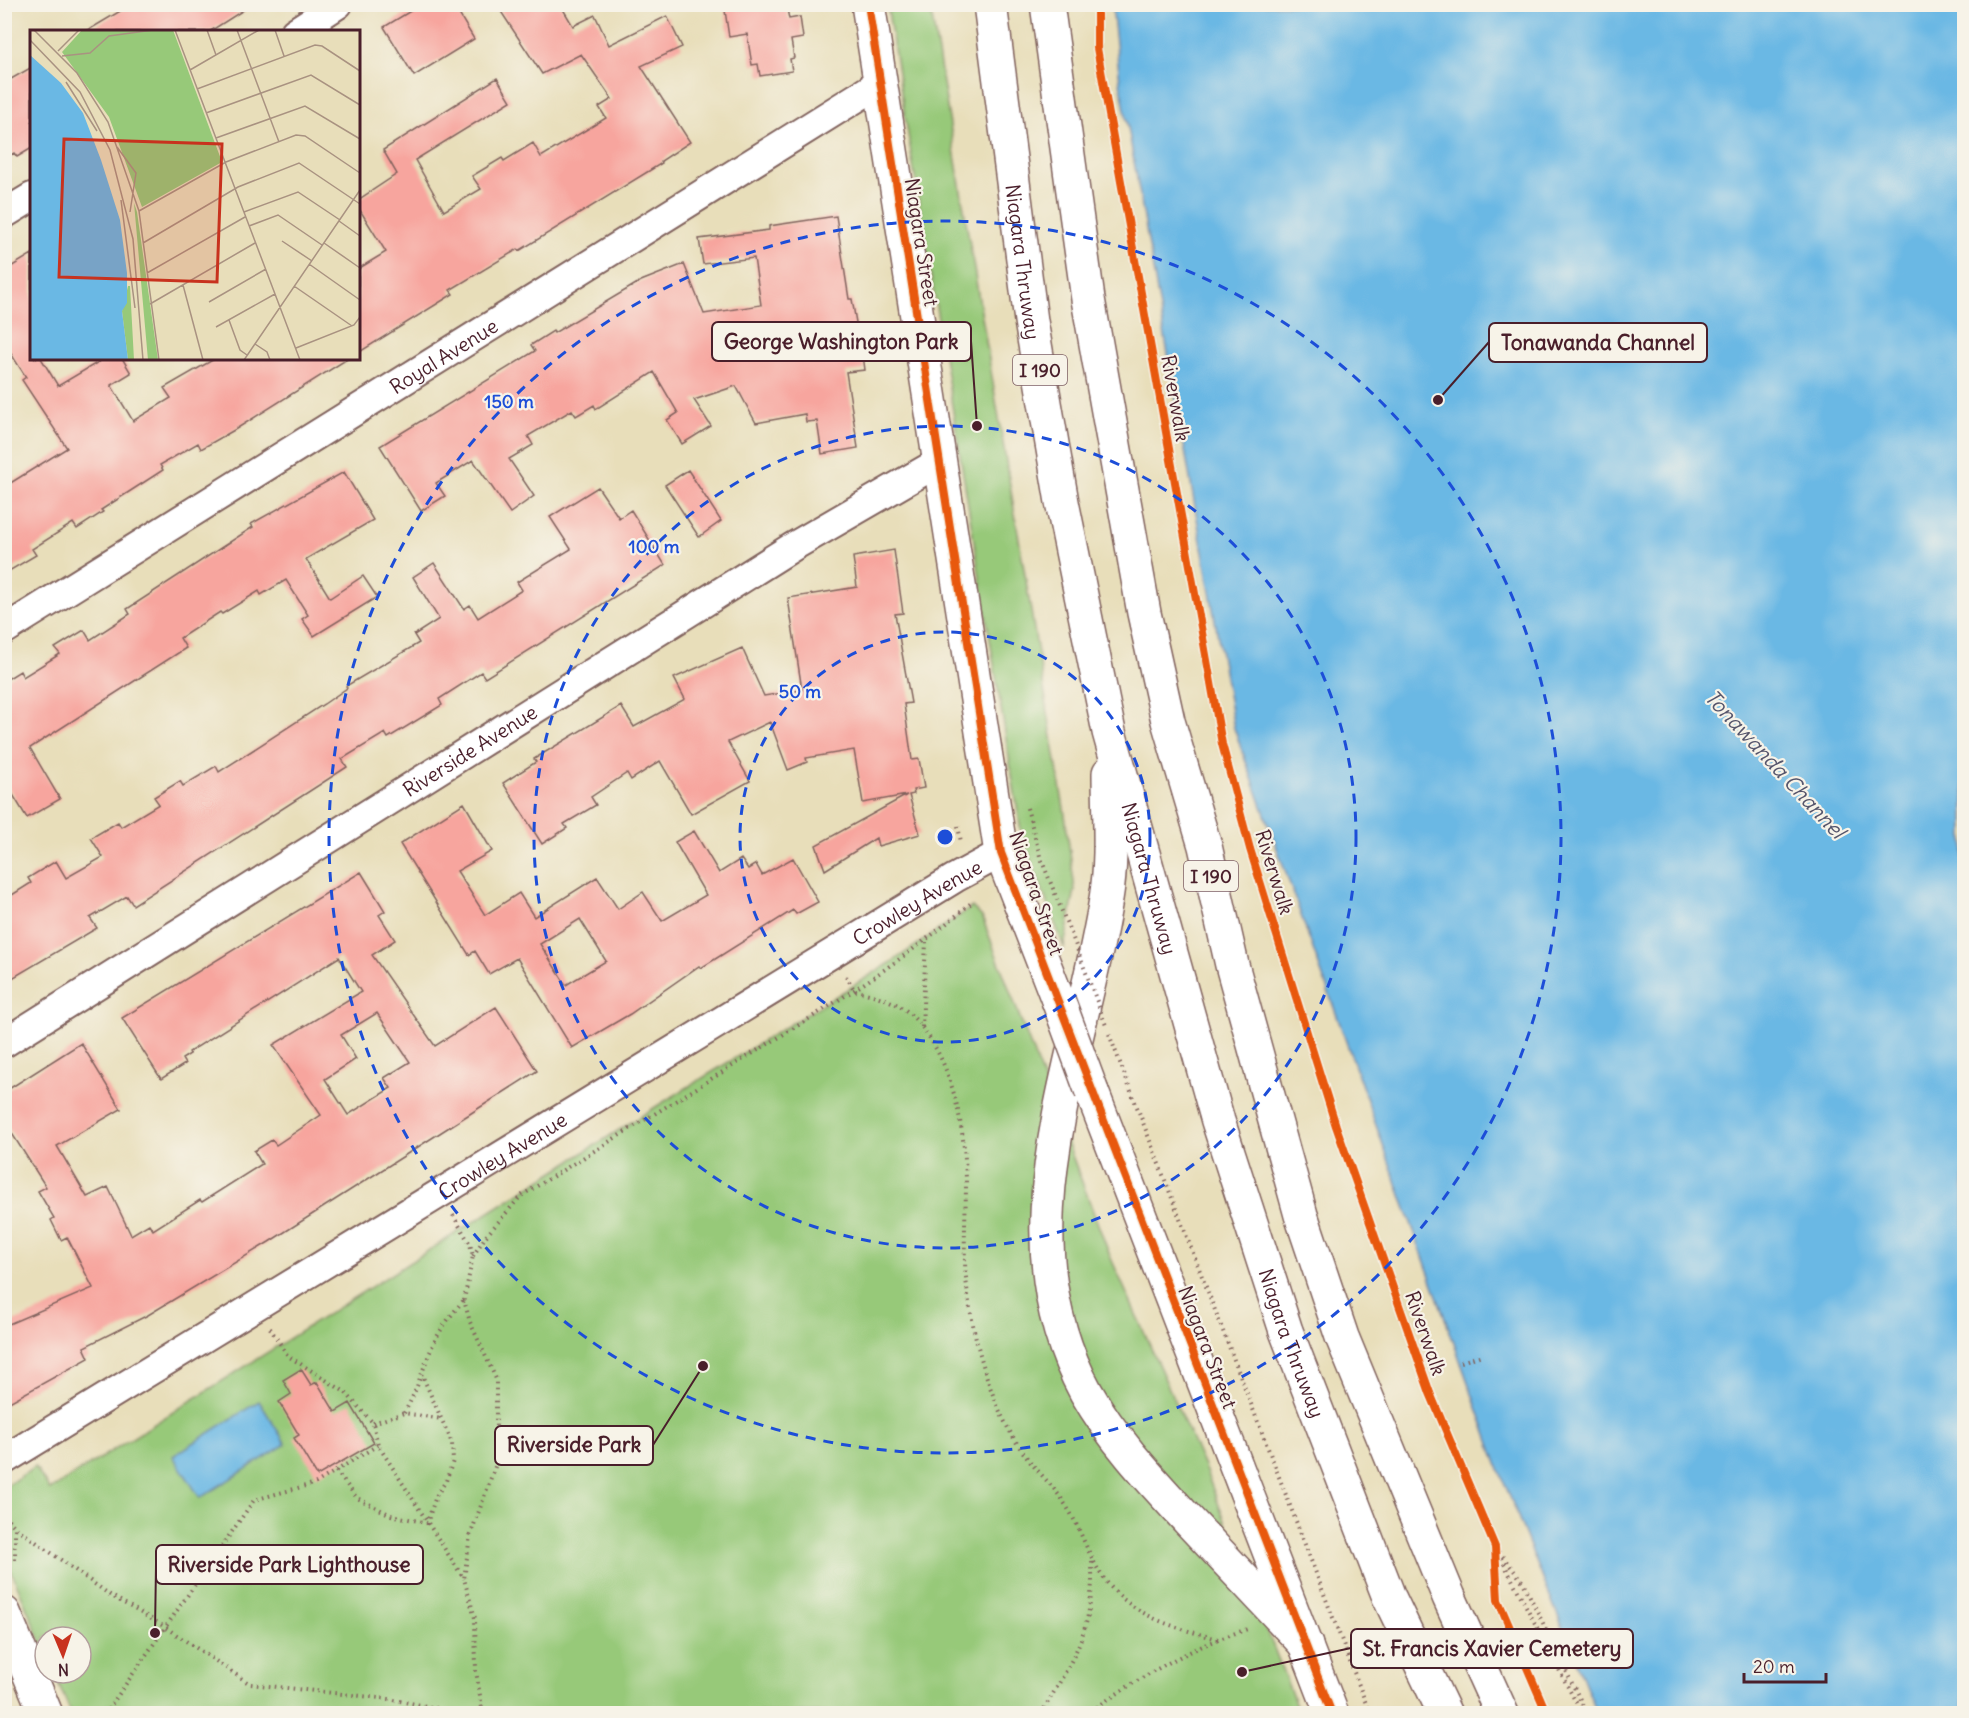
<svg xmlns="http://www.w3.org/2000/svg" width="1969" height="1718" font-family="Delius,sans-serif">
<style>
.green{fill:#97c979;stroke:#707452;stroke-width:1.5}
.water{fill:#6ab8e4;stroke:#5a6c88;stroke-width:1.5}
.building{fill:#f7a59e;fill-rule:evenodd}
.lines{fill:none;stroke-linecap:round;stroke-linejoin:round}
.minor-casing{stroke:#81625d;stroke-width:32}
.tertiary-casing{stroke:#81625d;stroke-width:36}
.secondary-casing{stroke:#81625d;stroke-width:36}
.motorway-casing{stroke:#81625d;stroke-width:36}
.path{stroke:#81625d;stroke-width:4;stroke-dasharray:1.5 4.5;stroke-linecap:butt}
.minor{stroke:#fff;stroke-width:28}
.tertiary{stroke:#fff;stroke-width:33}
.secondary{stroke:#fff;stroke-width:33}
.motorway{stroke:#fff;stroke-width:33}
.secondary-bridge-casing{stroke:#81625d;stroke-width:36;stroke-linecap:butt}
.path-bridge{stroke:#81625d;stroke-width:4;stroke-dasharray:1.5 4.5;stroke-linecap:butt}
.secondary-bridge{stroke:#fff;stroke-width:33}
.cycleway-casing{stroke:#f7f3e8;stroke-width:11}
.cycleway{stroke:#e8590c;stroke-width:8}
.ring{fill:none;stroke:#1d4ed8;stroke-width:3;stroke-dasharray:10 8}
.labels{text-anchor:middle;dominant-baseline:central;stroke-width:4.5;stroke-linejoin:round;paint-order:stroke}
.shield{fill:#f7f3e8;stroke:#7e5f64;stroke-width:1.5}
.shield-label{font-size:18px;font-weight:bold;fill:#4a1f2b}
.street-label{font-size:20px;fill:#4a1f2b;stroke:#f7f3e8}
.water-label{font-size:21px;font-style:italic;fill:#55556c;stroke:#f7f3e8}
.inset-road{fill:none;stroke:#a99281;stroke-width:1.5}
.view{fill:#c8321e;fill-opacity:0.15;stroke:#c8321e;stroke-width:3}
.inset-edge{fill:none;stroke:#4a1f2b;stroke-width:3}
.centre{fill:#1d4ed8;stroke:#f7f3e8;stroke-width:3}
.ring-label{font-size:18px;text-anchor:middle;font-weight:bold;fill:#1d4ed8;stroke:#f7f3e8;stroke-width:4.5;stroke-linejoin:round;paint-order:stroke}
.leader{fill:none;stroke:#4a1f2b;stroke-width:2}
.callout-dot{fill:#4a1f2b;stroke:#f7f3e8;stroke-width:2}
.callout{fill:#f7f3e8;stroke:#4a1f2b;stroke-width:2}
.callout-label{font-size:21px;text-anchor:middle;font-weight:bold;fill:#4a1f2b}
</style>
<rect width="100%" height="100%" fill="#f7f3e8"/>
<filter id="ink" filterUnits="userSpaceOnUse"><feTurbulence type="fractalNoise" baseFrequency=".0167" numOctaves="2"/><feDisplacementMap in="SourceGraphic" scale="12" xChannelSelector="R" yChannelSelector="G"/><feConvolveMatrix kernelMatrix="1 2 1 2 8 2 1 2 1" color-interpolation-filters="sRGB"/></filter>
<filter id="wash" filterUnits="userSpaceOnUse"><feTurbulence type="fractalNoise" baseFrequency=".008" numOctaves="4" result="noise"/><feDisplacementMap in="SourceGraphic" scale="24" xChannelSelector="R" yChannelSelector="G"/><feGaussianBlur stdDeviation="1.35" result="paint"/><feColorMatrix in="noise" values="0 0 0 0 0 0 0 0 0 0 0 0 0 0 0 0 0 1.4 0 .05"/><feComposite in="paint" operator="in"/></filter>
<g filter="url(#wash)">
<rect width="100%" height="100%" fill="#e8deba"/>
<path class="green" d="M887 5H930L1065 815 1075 890 1064 947 1022 837Z
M972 907 982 917 1110 1256 1205 1469 1299 1713H71L54 1673H81V1637H45V1651L5 1556 4 1487 35 1467 50 1490 657 1106 890 963Z"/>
<path class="water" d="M1112 5H1964V1713H1597L1500 1472 1234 728 1120 82Z
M259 1401 286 1444 200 1498 173 1456Z"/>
<g id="blocks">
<path class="building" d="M132 4H253L209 32H85Z
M422 4H453L474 39 414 76 384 27Z
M496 4H560L573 26 595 15 609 45 667 16 682 47 641 66 690 142 661 161 662 163 519 251 518 249 450 290 453 294 358 353V269L386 252 358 207V200L397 174 383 150 497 78 511 101 415 160 444 211 481 189 472 176 502 158 504 161 533 143 541 157 606 118 599 107 612 99 581 54 542 74Z
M724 4H786L789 19 800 17 803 38 791 40 794 58 790 59 792 71 760 76 758 64 752 65 747 34 729 37Z
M32 67V148L17 157 14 153 4 159V83Z
M836 216 849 299H852L859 340H861L865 370 846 372 858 448 822 454 817 421 806 422 805 414 756 423 736 386 694 400 711 426 682 444 667 420 678 413 654 372 596 409 594 405 576 416 572 410 528 436 533 445 509 459 534 496 510 513 473 460 436 483 445 496 421 511 380 446 535 351 531 345 553 331 554 333 641 281 684 264 704 314 761 305 754 258 703 264 699 239 769 230V226Z
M32 254V358H41L58 386 105 358H122L131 373 111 385 133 421 171 398 164 388 216 358H349L236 429 201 449 198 443 160 465 163 470 101 510 103 512 77 529 73 523 32 549 36 555 4 574V487L67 448 22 380 26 377 4 343V271Z
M688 470 721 521 699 537 665 485Z
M344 472 373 520 306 559 330 598 363 576 377 597 314 636 302 619 308 615 286 580 261 595 259 591 222 614 220 612 180 638 186 648 30 748 60 799 27 818 4 780V681L20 671 23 677 60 654 55 648 84 630 90 640 130 614 127 609 253 527 251 524Z
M598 487 619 518 631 510 665 565 485 678 481 672 439 699 442 705 388 738 385 733 342 759 347 767 133 905 127 896 90 918 97 928 4 983V900L31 883 28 878 56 861 66 878 103 857 91 838 118 822 121 827 159 804 154 797 180 781 183 786 216 766 219 772 324 704 347 688 346 686 419 643 414 635 439 619 413 577 434 563 464 609 470 605 478 618 522 590 517 582 571 549 550 517Z
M894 550 903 613 895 614 911 703 904 704 912 760 919 759 924 788 913 790 914 794 909 795 920 834 878 846 876 838 825 870 816 845 907 795 863 803 854 750 806 758 807 762 788 770 770 722 728 742 750 781 691 814 660 761 631 780 627 773 591 797 596 805 564 824 567 828 542 844 503 783 536 762 534 759 621 706 634 727 685 699 674 678 742 648 764 696 802 690 788 598 857 587 853 557Z
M464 803 492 851 457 871 485 915 519 893 534 917 597 877 618 909 643 892 662 921 706 895 675 842 694 831 719 873 741 859 748 869 756 864 762 875 793 858 818 902 796 914 793 910 701 968 699 966 630 1014 572 1048 517 958 489 974 475 951 469 955 400 844ZM580 919 606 961 566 985 540 944Z
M361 872 385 911 379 915 395 940 372 955 435 1046 496 1007 537 1071 269 1242 148 1315 84 1347 89 1358 4 1405V1326L93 1288 67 1237 61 1240 51 1220 54 1218 38 1191 46 1187 4 1121V1092L81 1043 121 1109 57 1146 87 1197 108 1187 131 1235 149 1224 153 1230 200 1200 202 1202 262 1164 254 1151 272 1140 276 1145 321 1115 273 1045 361 992 339 957 189 1052 190 1054 182 1059 185 1064 161 1079 122 1018ZM377 1013 410 1062 384 1078 391 1088 348 1115 325 1079 356 1059 341 1035Z
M301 1369 311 1385 317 1382 335 1412 350 1403 374 1443 317 1476 294 1438 299 1435 279 1402 291 1394 283 1380Z"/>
</g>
</g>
<g filter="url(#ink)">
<use href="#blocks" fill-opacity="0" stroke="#81625d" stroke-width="1.5"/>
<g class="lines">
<defs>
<g id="minor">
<path d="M295 32 338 4"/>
<path d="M4 214 32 197"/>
<path id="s1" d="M4 630 880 83"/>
<path id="s2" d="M4 1043 794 546 939 462"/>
<path id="s3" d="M4 1460 955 878 1001 853"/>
</g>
<path id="tertiary" d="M4 1613 46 1714"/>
<path id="secondary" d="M868 4 1001 853 1058 1000
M1092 1092 1332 1714"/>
<g id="motorway">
<path id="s4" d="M990 4 1031 321 1062 502 1109 732 1218 1121 1286 1331 1389 1597 1445 1714"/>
<path d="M1047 4 1088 299 1144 613 1168 721 1205 846 1232 965 1301 1215 1342 1337 1449 1597 1502 1714"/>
<path d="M1109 773C1109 814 1113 858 1106 899 1080 1063 999 1233 1086 1392 1113 1440 1152 1481 1189 1521 1228 1562 1267 1604 1306 1645"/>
</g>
</defs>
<use href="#minor" class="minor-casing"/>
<use href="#tertiary" class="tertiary-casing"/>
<use href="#secondary" class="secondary-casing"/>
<use href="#motorway" class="motorway-casing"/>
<path class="path" d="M1027 808 1040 856 1069 929
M958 826 961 842
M846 976 855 991C874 994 899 1002 912 1016 952 1056 965 1126 966 1181 966 1208 964 1235 965 1262 966 1289 971 1317 977 1343 987 1382 1000 1421 1025 1455 1037 1472 1054 1486 1065 1504 1077 1522 1083 1541 1093 1560 1118 1612 1167 1626 1218 1639
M922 1027 926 942
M1109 1034 1370 1714
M453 1215 470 1244 473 1256 464 1300 470 1322 496 1379V1464L470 1536 464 1579 475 1618 476 1671 483 1714
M473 1256 486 1236 521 1196C597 1149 674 1102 750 1055 827 1008 903 962 971 903
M270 1328 288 1356 345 1392 373 1423 378 1445 464 1579
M1461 1362 1482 1355
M404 1413C416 1393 421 1374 430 1352 437 1333 450 1316 463 1301
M373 1423 404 1413 442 1419
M336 1471 357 1498 391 1515 427 1523 436 1496 446 1481 453 1461 452 1443 422 1375
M4 1515 15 1527 110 1595 165 1627 250 1684 389 1699 468 1714
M1495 1547 1523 1582 1587 1714
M1501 1558 1582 1714
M15 1560V1528
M105 1714 254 1500 316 1483 378 1445
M1041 1714C1075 1656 1094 1630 1092 1561
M1087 1714C1142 1676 1187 1648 1251 1628"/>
<use href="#minor" class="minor"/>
<use href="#tertiary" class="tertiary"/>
<use href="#secondary" class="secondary"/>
<use href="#motorway" class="motorway"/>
<defs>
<path id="secondary-bridge" d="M1058 1000 1092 1092"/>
</defs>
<use href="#secondary-bridge" class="secondary-bridge-casing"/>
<path class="path-bridge" d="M1071 933 1107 1028"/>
<use href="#secondary-bridge" class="secondary-bridge"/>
<defs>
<path id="cycleway" d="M868 4 1001 853 1332 1714
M1097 4V48L1222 744 1250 849 1336 1126 1430 1393 1495 1547 1498 1600 1547 1714"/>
</defs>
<use href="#cycleway" class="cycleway-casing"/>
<use href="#cycleway" class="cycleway"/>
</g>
</g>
<g class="ring">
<circle cx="945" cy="837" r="205"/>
<circle cx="945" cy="837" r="411"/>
<circle cx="945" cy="837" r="616"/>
</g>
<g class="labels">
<g class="shield">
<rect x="1013" y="355" width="54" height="30" rx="4.5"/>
<rect x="1184" y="861" width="54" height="30" rx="4.5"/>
</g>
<g class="shield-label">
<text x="1040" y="370">I 190</text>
<text x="1211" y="876">I 190</text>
</g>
<g class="street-label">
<text transform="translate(922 242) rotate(81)">Niagara Street</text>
<text stroke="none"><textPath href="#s4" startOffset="260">Niagara Thruway</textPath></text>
<text stroke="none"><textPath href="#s1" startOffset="518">Royal Avenue</textPath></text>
<text transform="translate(1176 398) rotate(80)">Riverwalk</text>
<text stroke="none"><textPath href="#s2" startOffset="550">Riverside Avenue</textPath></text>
<text transform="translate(1275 872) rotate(73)">Riverwalk</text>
<text stroke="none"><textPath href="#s4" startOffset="890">Niagara Thruway</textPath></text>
<text transform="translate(1037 893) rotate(71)">Niagara Street</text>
<text stroke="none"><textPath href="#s3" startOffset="1070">Crowley Avenue</textPath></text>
<text stroke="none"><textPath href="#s3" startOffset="584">Crowley Avenue</textPath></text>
<text transform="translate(1426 1333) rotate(71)">Riverwalk</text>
<text stroke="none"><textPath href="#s4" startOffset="1376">Niagara Thruway</textPath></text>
<text transform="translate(1208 1347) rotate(69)">Niagara Street</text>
</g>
<g class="water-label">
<text transform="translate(1775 764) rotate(47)">Tonawanda Channel</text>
</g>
</g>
<g transform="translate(30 30)">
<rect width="330" height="330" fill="#e8deba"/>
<path d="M52 0H143L192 132 112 177 79 87 32 22ZM104 173 107 182 128 330H118ZM98 256H100L104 330H98L92 281Z" fill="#97c979"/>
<path d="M0 25 31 53 53 83 71 130 90 190 97 243V273L92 281 98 330H0Z" fill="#6ab8e4"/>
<path class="inset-road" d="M4 0 47 43 78 92 109 181 129 330M145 0 270 330M177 0 186 25M207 0 249 112M245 0 254 26M0 10 50 62 80 120 103 209 113 330M28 21 49 0M32 26 60 23 79 6 123 0M160 40 229 0M36 52 67 101M167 59 285 15 292 16 330 41M176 83 281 45 330 75M186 108 275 76 330 109M87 117 106 143 100 182M91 170 105 278M109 181 196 132 266 105 275 106 330 143M214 182 268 162 310 190M309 191 330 206M219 196 248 185 292 215M252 211 282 231M113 213 208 157 269 133 330 174M294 213 330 238M279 234 330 270M117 243 215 187M153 255 173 330M264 256 322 296M179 272 236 239M120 274 225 213M199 290 210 320 217 325M186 297 245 264M225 314 237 322 240 330M266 318 324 295 330 287M214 330 330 160"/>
<path class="view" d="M34 109 192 114 187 252 29 247Z"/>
<rect width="330" height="330" class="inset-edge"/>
</g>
<circle cx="945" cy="837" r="9" class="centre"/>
<g class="ring-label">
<text x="509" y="408">150 m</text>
<text x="654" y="553">100 m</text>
<text x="800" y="698">50 m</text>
</g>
<path class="leader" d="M977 426L971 341M1438 400L1489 342M703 1366L653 1445M155 1633L156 1564M1242 1672L1351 1648"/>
<g class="callout-dot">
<circle cx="977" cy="426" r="6"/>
<circle cx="1438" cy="400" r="6"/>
<circle cx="703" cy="1366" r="6"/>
<circle cx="155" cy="1633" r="6"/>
<circle cx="1242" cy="1672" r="6"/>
</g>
<g class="callout">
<rect x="712" y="322" width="259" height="39" rx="6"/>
<rect x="1489" y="323" width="218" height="39" rx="6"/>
<rect x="495" y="1426" width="158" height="39" rx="6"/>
<rect x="156" y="1545" width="267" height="39" rx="6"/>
<rect x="1351" y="1629" width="282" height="39" rx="6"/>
</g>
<g class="callout-label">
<text x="841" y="349">George Washington Park</text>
<text x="1598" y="350">Tonawanda Channel</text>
<text x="574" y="1452">Riverside Park</text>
<text x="289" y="1572">Riverside Park Lighthouse</text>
<text x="1492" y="1656">St. Francis Xavier Cemetery</text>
</g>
<rect width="1969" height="1718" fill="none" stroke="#f7f3e8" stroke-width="24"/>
<g transform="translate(63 1655) rotate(178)"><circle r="28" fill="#f7f3e8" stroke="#b29e9c" stroke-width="1.5"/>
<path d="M0-4.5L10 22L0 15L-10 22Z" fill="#c8321e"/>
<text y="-9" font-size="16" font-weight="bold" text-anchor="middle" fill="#4a1f2b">N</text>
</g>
<path d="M1744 1673v9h82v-9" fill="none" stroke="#4a1f2b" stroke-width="3"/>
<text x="1753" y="1673" font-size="18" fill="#4a1f2b" stroke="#f7f3e8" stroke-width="4.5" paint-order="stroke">20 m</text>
</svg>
